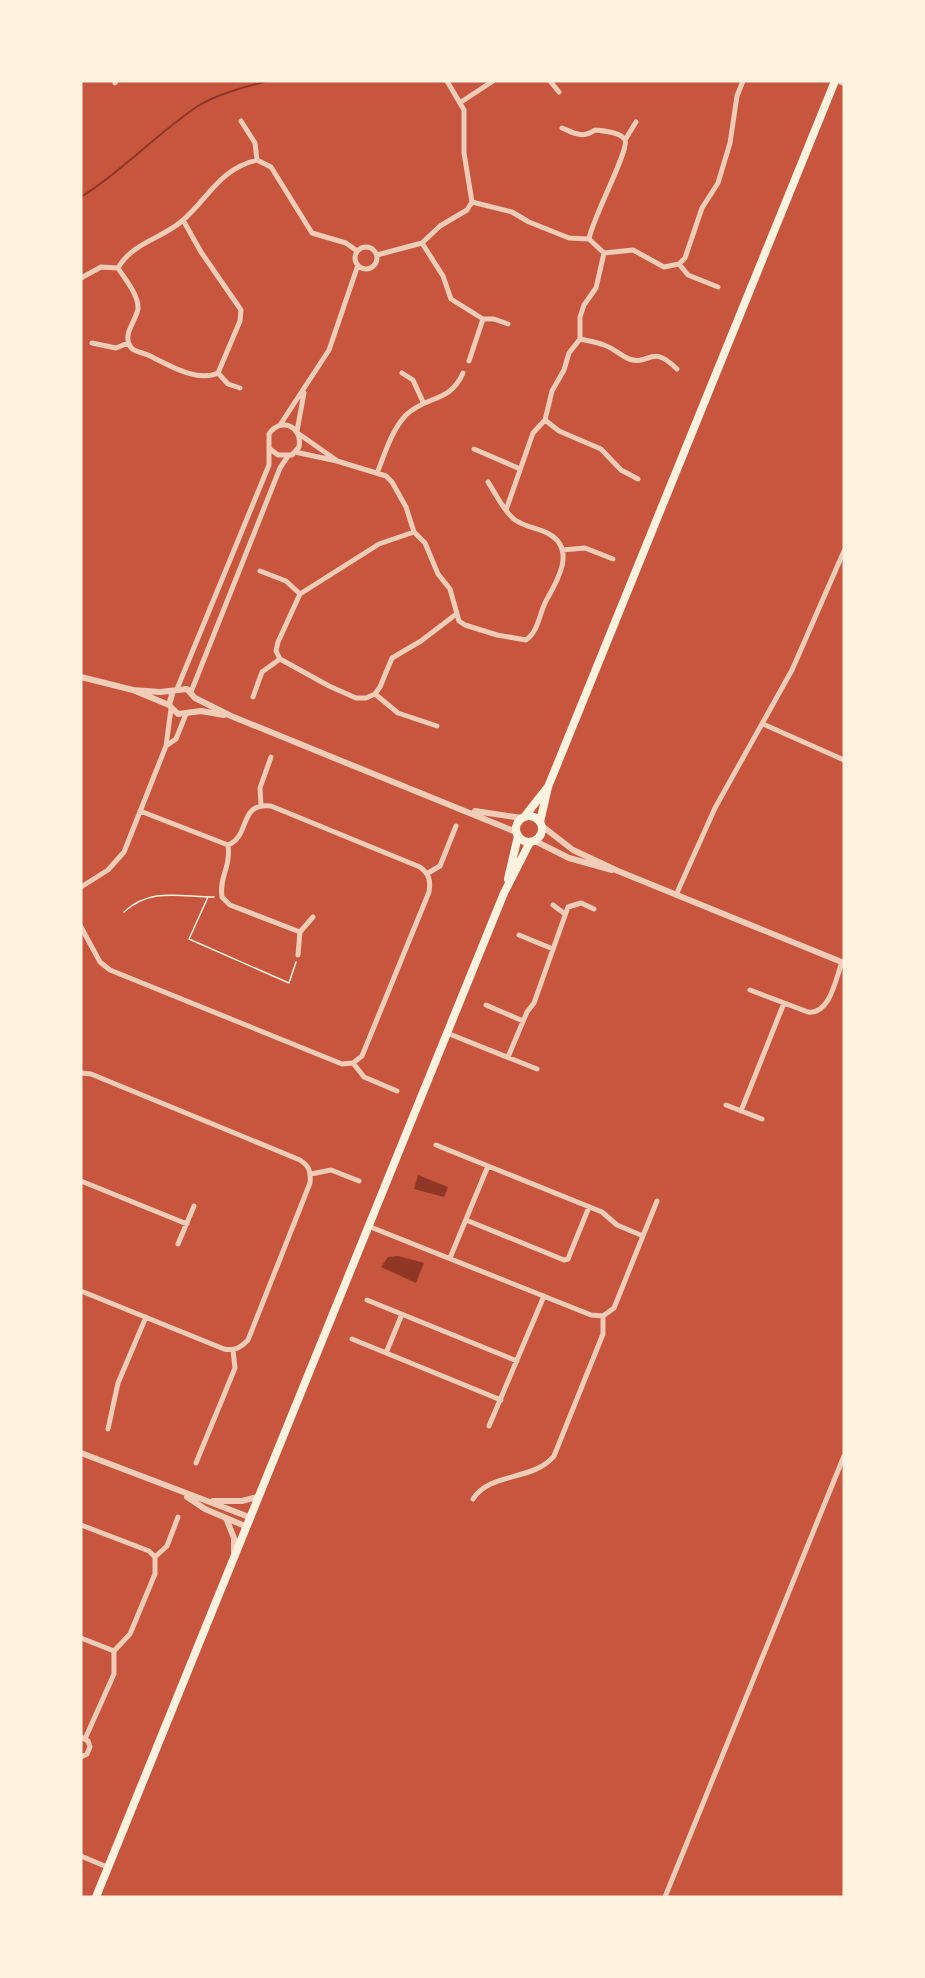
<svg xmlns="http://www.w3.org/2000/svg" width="925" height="1978" font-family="Inter,sans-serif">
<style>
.water{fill:#8f3625}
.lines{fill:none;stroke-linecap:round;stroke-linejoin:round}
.stream{stroke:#8f3625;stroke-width:2}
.path{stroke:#fff3e0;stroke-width:1.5}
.minor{stroke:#f1ccb7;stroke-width:5}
.tertiary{stroke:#f1ccb7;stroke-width:6}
.secondary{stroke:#fff3e0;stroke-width:8}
</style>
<rect width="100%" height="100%" fill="#c8553d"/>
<path class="water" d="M418 1175 448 1187 444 1197 414 1189Z
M398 1256 424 1263 416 1283 381 1267 388 1257Z"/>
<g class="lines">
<path class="stream" d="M81 197C123 171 156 134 198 106 217 94 245 87 267 81"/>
<path class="path" d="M208 897 189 939 289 983 296 962
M124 912C151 887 181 897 214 897"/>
<path class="minor" d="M550 81 559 92
M115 83 116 81
M461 102 493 81
M241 121 255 143 257 160
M562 128C574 133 583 139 595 130 603 131 621 132 625 140 630 149 592 219 589 239
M625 140 636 122
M472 202 512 212 529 222 569 238 589 239 604 253 633 250 664 267 679 264 685 258 702 208 718 183 730 143 737 96 743 81
M422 243 443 276 451 299 483 319 469 361
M355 258a11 11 0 1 1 22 0a11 11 0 1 1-22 0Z
M377 255 422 243 440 226 467 210 472 202 464 153V110L447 81
M679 264 688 275 718 287
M118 268C125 279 139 295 138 309 136 320 124 333 129 344 132 352 141 352 148 355 167 364 197 383 218 373L240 321 241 310 201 252 183 220
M118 268C132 243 161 239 182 221 208 199 219 169 257 160L271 167 312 233 346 243 357 251
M81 278 101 267 118 268
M483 319H494L508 324
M580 339C588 341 596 342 604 345 613 348 620 355 629 359 651 366 650 343 677 369
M92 343 116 348 128 343
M218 373 228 384 240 388
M402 373 413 380 423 402
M545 420 559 431 601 449 621 470 638 479
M280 425 329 350 358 265
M297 431 304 393
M299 434 336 460
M474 449 518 468
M295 452 337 461 386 476 392 482 406 507 414 532 425 543 438 574 450 589 459 621 465 625 497 635 526 640C539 631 539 613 547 599 558 580 576 549 549 534 538 528 525 527 515 520 504 512 496 494 488 482
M377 473C385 454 391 431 406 415 427 395 450 403 463 373
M506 510 533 433 545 420 552 391 564 370 569 353 580 339V317L584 305 596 288 604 253
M414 532 379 544 300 594 278 642 276 651 280 659 329 686 356 698H366L375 694 380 687 392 658 421 641 455 615
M562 550 585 548 613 559
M260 571 286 581 300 594
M177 689 269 465V434C281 416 303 427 299 447L292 455H278L270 449
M191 692 280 468 288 456
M375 694 398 713 437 726
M253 697 262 672 280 659
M763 724 844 760
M166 746 176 739 186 714
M261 805 260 788 271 757
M228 845C231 868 219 876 222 897L230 905 300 932
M428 873 440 866 456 826
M81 887 108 870 124 852 166 746 171 709
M676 895 715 808 792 670 844 551
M553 905 565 914
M81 927 100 962 110 970 342 1064 353 1063 362 1056 429 892C431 880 429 874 420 867L271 806C238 802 251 836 228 845L140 811
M519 935 553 949
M298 955 300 932 313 917
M750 990 808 1012C830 1015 836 978 842 962
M486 1005 523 1021
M447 1033 537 1069
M508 1057 527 1012 534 1003 568 907 581 903 594 909
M353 1063 364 1077 397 1091
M81 1073 91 1074 300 1160C309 1166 311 1171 310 1183L248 1340C240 1348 235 1351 224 1349L81 1291
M726 1105 762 1119
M741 1111 784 1003
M436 1145 488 1166
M311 1174 331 1170 359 1181
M81 1181 187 1224
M466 1220 564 1260 568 1259 589 1207
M368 1226 591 1315 603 1316
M178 1244 194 1206
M450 1258 488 1166 602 1212 617 1225 643 1236
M367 1300 517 1361
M352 1339 501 1400
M386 1353 402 1314
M489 1426 544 1296
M108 1429 118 1383 146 1317
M196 1463 235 1368 233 1350
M473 1499C490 1472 534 1481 554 1456L603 1334V1316L614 1308 657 1201
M81 1525 149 1551 155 1557V1574L130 1634 114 1651
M155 1557 167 1546 178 1517
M81 1638 114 1651V1674L85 1739
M81 1737 88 1741 90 1747 87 1754 81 1757
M81 1856 107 1867
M665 1897 844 1456"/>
<path class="tertiary" d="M839 81 844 83
M81 677 133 690 169 705
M133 690 160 692 187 689 195 698 231 716 516 832
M173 691 169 705 178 714 201 711 224 715
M475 811 522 818
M542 826 573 850 618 871 844 963
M535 841 569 858 612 870
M81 1453 249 1517
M187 1497 205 1509 245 1526
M213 1501H242L257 1497
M226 1518 234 1538V1553"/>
<path class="secondary" d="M525 816 547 788
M516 829a13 13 0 1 1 26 0a13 13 0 1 1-26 0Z
M540 822 548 787 835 81
M508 879 518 836
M96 1897 504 893 530 842"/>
</g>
<rect width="925" height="1978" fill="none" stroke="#fff3e0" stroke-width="165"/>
</svg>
